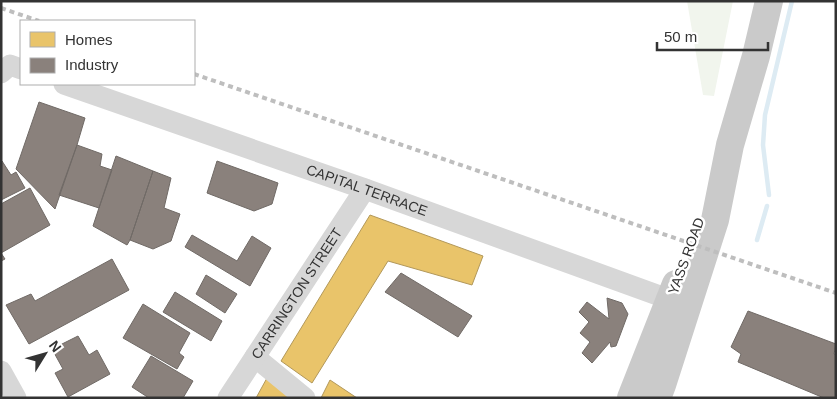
<svg xmlns="http://www.w3.org/2000/svg" width="837" height="399" font-family="Helvetica,sans-serif">
<style>
.green{fill:#f1f5ed}
.homes{fill:#e9c46a;stroke:#b2985a}
.industry{fill:#8a817c;stroke:#706a66}
.lines{fill:none;stroke-linecap:round;stroke-linejoin:round}
.stream{stroke:#ddebf3;stroke-width:4.5}
.minor{stroke:#d7d7d7;stroke-width:21}
.major{stroke:#cacaca;stroke-width:28}
.rail{stroke:#bebebe;stroke-width:4;stroke-dasharray:5 4;stroke-linecap:butt}
.labels{text-anchor:middle;dominant-baseline:central;stroke-width:5;stroke-linejoin:round;paint-order:stroke}
.street-label{font-size:14px;fill:#333;stroke:#fff}
</style>
<rect width="100%" height="100%" fill="#fff"/>
<path class="green" d="M687 1H733L714 96 703 95Z"/>
<path class="homes" d="M370 215 483 256 472 285 388 261 312 383 281 361Z
M267 378 296 398H256Z
M330 380 357 398H321Z"/>
<path class="industry" d="M39 102 85 118 77 145 55 209 16 169Z
M77 145 102 154 100 166 112 170 99 208 59 195Z
M116 156 153 171 130 240 127 245 93 226Z
M2 161 11 175 16 172 25 188 1 200Z
M217 161 278 183 272 204 254 211 207 193Z
M153 171 171 178 164 208 180 214 171 241 153 249 130 240Z
M30 188 50 225 1 253 5 259 1 261V204Z
M192 235 237 261 252 236 271 248 250 286 185 247Z
M112 259 129 290 29 344 6 305 31 294 35 301Z
M401 273 472 316 458 337 385 292Z
M206 275 237 294 225 313 196 294Z
M175 292 222 321 211 341 163 312Z
M607 298 622 303 628 314 616 346 611 347 610 342 592 363 582 353 590 342 580 333 589 322 579 312 587 302 609 319Z
M143 304 190 333 179 353 184 357 177 369 123 338Z
M748 311 836 344 834 354H836V398H824L738 362 741 354 731 347Z
M78 336 89 355 97 350 110 374 68 397 55 373 63 369 52 349Z
M151 356 193 381 183 398H149L132 387Z"/>
<g class="lines">
<path class="stream" d="M769 195 763 145 765 115 792 1
M757 240 767 206"/>
<g class="minor">
<path d="M1 73 10 65 21 69"/>
<path id="s1" d="M64 84 365 189 660 296 670 301"/>
<path d="M255 357 305 398"/>
<path d="M1 371 16 398"/>
<path id="s2" d="M228 398 365 189"/>
</g>
<path class="major" d="M631 398 676 284
M657 398 662 385 715 220 730 145 756 56 769 1"/>
<path class="rail" d="M1 8 39 21
M194 74 836 293"/>
</g>
<g class="labels">
<g class="street-label">
<text stroke="none"><textPath href="#s1" startOffset="321">CAPITAL TERRACE</textPath></text>
<text transform="translate(686 256) rotate(-70)">YASS ROAD</text>
<text stroke="none"><textPath href="#s2" startOffset="125">CARRINGTON STREET</textPath></text>
</g>
</g>
<rect width="837" height="399" fill="none" stroke="#333333" stroke-width="5"/>
<rect x="20" y="20" width="175" height="65" fill="#ffffff" stroke="#adadad"/>
<rect x="30" y="32" width="25" height="15" fill="#e9c46a" stroke="#adadad"/>
<text x="65" y="45" font-size="15" fill="#333333">Homes</text>
<rect x="30" y="58" width="25" height="15" fill="#8a817c" stroke="#adadad"/>
<text x="65" y="70" font-size="15" fill="#333333">Industry</text>
<g transform="translate(45 354) rotate(53)" stroke="#ffffff" stroke-width="4" paint-order="stroke">
<path d="M0-4L9 19L0 12L-9 19Z" fill="#333333"/>
<text y="-8" font-size="14" font-weight="bold" text-anchor="middle" fill="#333333">N</text>
</g>
<path d="M657 42v8h111v-8" fill="none" stroke="#333333" stroke-width="2.5"/>
<text x="664" y="42" font-size="15" fill="#333333" stroke="#ffffff" stroke-width="4" paint-order="stroke">50 m</text>
</svg>
